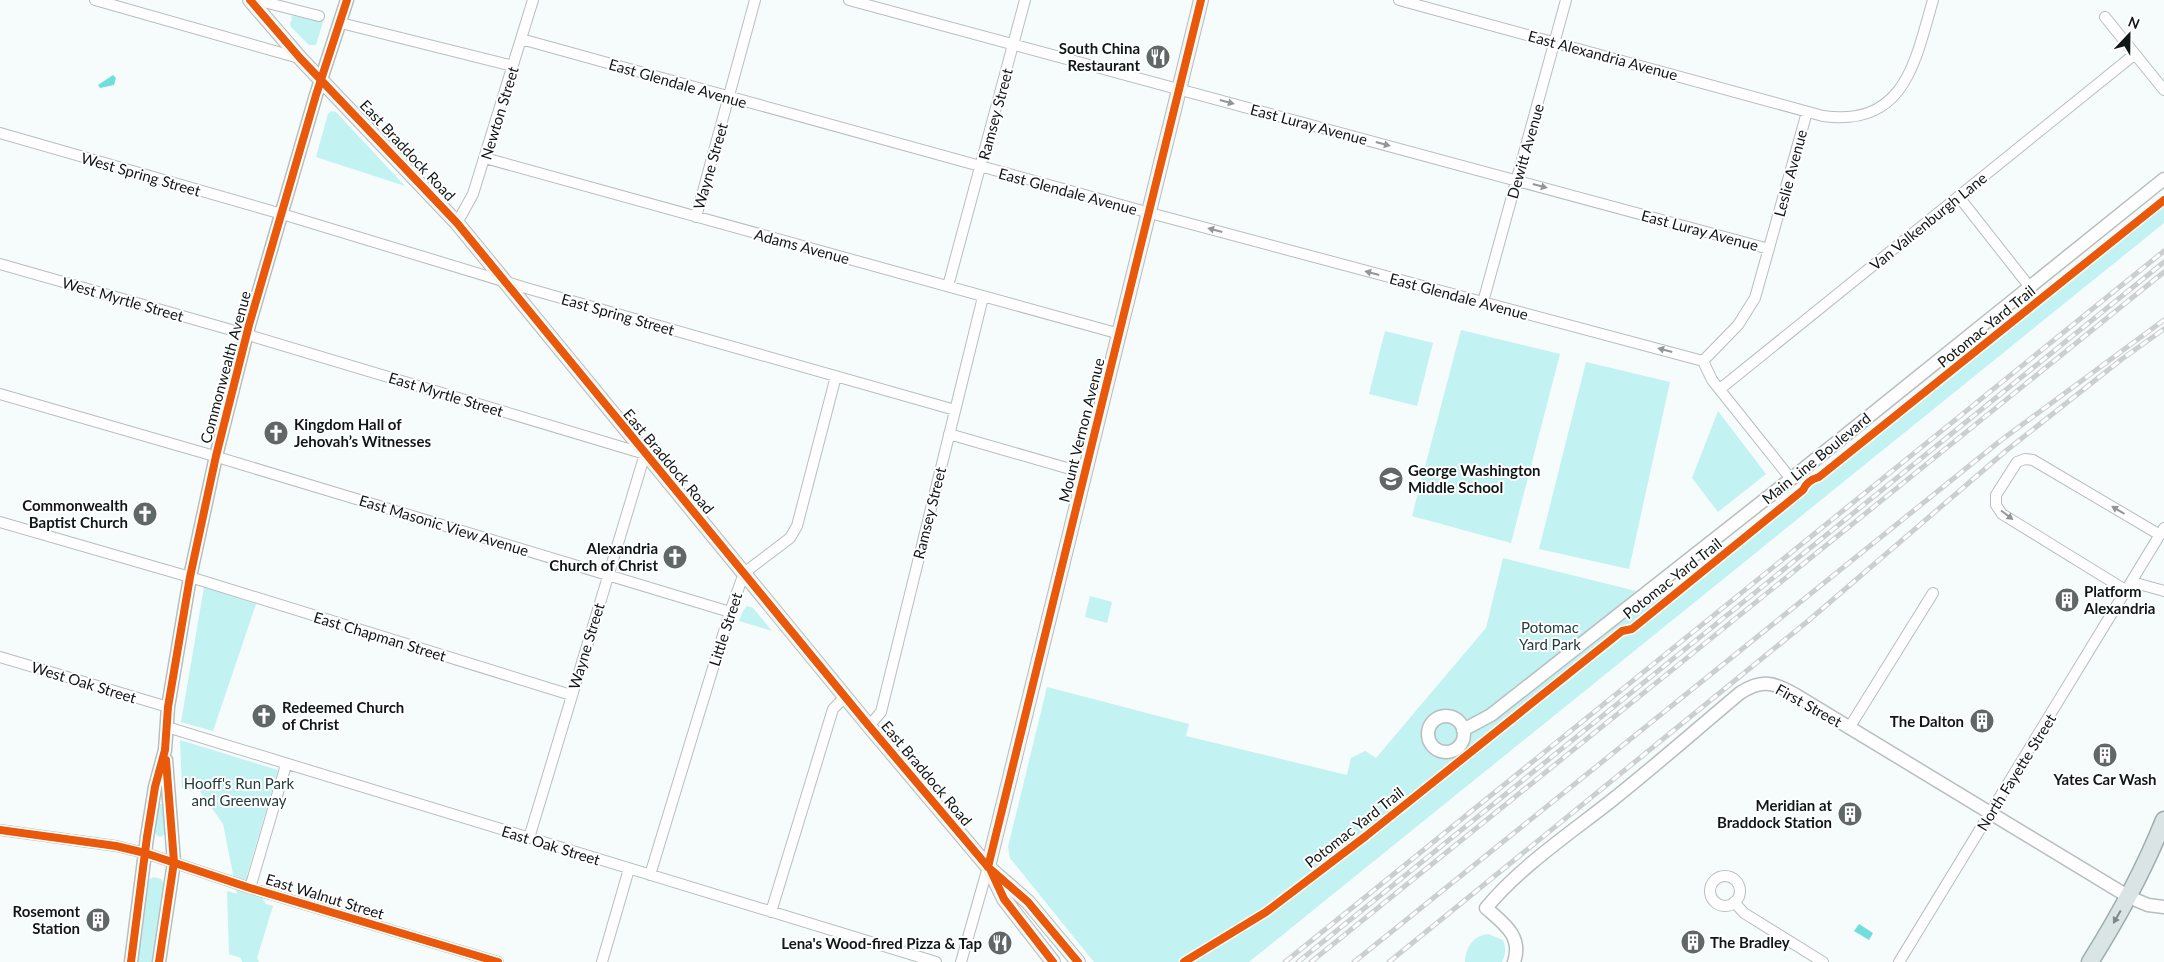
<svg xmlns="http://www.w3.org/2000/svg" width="2164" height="962" font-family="Lato,sans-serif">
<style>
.green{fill:#c2f2f1}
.water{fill:#71dddd}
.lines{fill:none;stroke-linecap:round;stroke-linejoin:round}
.minor-casing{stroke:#b8bebe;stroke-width:12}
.tertiary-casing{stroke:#b8bebe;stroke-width:15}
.secondary-casing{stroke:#b8bebe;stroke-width:16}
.trunk-casing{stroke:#9dadad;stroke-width:19}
.minor{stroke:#fefefe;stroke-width:10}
.tertiary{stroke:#fefefe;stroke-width:12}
.secondary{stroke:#f0f4f4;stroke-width:14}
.trunk{stroke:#dae4e4;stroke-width:16}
.rail-casing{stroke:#cccfcf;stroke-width:5}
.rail{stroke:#fff;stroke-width:3;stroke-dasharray:9;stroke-linecap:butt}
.cycleway-casing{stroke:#fff;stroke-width:11}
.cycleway{stroke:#e8590c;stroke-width:8}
.oneway{fill:#939696}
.oneway2{fill:#7f8888}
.labels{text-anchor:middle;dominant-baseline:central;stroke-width:4;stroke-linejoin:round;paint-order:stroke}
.poi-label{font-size:15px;font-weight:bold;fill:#101717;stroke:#fff;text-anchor:end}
.street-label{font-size:15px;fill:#101717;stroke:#fff}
.park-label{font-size:15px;fill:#243c3c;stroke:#fff}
</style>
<rect width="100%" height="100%" fill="#f6fbfb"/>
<path class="green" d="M293 16 323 22 316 45H309L291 27 290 23 292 19 291 17Z
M331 111 336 112 405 186 316 157 328 114Z
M2164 196V223L1249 962H1094L1010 858 1008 847 1047 687 1189 724 1186 736 1347 775 1351 758 1365 751 1376 758 1486 628 1503 558 1664 598Z
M1461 330 1560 354 1511 543 1412 516Z
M1385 331 1433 343 1417 406 1369 394Z
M1586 362 1670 382 1629 569 1539 549Z
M1718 411 1766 474 1718 512 1692 478Z
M204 587 256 604 213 731 181 722Z
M1090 596 1112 602 1107 623 1085 617Z
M747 606 753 608 772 631 739 621 743 611Z
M180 740 278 770 247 875 266 904 273 906 257 958 259 962H242L241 958 229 954 227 891 237 894 223 824 199 790 182 788Z
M158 804H165L167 833 160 837 154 833Z
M153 877 161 879 165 885 155 962H135L147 881Z
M1488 934 1503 940C1506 948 1506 954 1502 962H1465C1466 947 1473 936 1488 934Z"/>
<path class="water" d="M113 75 116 78 114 85 100 88 98 85Z
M1859 924 1873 933 1869 940 1854 931Z"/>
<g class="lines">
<defs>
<path id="minor" d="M95 0 299 58
M256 0 319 16
M849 0 1769 249
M1399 0 1823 116C1905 127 1915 62 1933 0
M2105 17 2164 90
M341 23 513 66
M521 39 1150 213 1703 361 1738 325 1755 298 1807 112
M0 133 282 214 526 288 955 410
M485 158 1120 334
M1959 197 2029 286
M696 217 755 0
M457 223 473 194 533 0
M0 264 235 331 645 454 529 838
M948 286 1025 0
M1483 302 1566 0
M1703 361 1712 380 1791 479
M1720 389 2135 54
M0 394 204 453 730 612
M949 434 1084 473
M0 522 190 577 571 695
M2132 582 2164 591
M2127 591 2002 514 1996 505V495L2017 462 2025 459 2033 460 2160 535
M0 657 168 707
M869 726 881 712 983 297
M167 727 936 962
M1849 728 1933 593
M0 830 116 846 145 853 250 888 498 962
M650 875 730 612 744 573 790 538 797 526 836 376
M1710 891a15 15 0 1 1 30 0a15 15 0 1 1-30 0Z
M250 888 286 765
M1734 902 1744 913 1823 962
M771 912 833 709 845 697
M602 962 629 869
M961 962 988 867
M1899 962 2164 528"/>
<path id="tertiary" d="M1428 734a18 18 0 1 1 36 0a18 18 0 1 1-36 0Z
M1463 730 1491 715 1791 479 2164 179
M131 962 147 837 155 787 165 750 168 707 190 577 216 456 249 325 316 95 347 0
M159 962 174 862 166 760
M1514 962C1523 936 1503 923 1486 908 1520 867 1569 834 1611 801 1655 766 1697 729 1740 693 1761 679 1773 682 1794 694L2129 897 2148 905 2164 907"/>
<path id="secondary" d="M250 0 300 58 457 223 869 726 988 867 1028 902 1078 962
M988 867 1201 0
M990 870 1004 899 1053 962"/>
<path id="trunk" d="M2090 962C2119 916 2144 870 2164 820"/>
</defs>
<use href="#minor" class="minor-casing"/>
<use href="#tertiary" class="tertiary-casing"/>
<use href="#secondary" class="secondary-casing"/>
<use href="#trunk" class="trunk-casing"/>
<use href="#minor" class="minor"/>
<use href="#tertiary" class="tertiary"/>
<use href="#secondary" class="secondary"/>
<use href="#trunk" class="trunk"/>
<defs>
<path id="rail" d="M1285 962 2164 251
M1298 962 2164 262
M1311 962 2164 272
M1354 962 2000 441 2164 320
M1389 962 1808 621 2007 450 2122 359 2164 329"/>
</defs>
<use href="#rail" class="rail-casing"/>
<use href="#rail" class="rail"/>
<defs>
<path id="cycleway" d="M250 0 300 58 457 223 869 726 988 867 1028 902 1078 962
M0 830 116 846 145 853 250 888 498 962
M988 867 1201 0
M991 871 1004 899 1053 962
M131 962 147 837 155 787 165 750 168 707 190 577 216 456 249 325 316 95 347 0
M159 962 174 862 166 760
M1184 962 1266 912 1366 836 1622 631 1632 629 1803 490C1806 483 1812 479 1819 477L2164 200"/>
</defs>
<use href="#cycleway" class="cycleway-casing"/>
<use href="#cycleway" class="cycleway"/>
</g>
<defs><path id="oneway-solid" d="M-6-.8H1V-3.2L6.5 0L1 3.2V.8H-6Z" transform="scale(1.25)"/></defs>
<g class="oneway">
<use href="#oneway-solid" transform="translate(1227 102) rotate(15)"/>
<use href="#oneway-solid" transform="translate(1383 144) rotate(15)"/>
<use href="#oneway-solid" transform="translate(1540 186) rotate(15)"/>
<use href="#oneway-solid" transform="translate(1215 230) rotate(-165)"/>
<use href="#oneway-solid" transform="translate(1372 273) rotate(-165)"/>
<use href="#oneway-solid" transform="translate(1665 350) rotate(-165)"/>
<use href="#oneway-solid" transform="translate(2118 510) rotate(-149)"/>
<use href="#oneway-solid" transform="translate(2007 515) rotate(37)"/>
</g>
<use class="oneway2" href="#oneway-solid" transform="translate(2117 917) rotate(120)"/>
<defs>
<symbol id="restaurant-disc" viewBox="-11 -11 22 22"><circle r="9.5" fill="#606767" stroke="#fff"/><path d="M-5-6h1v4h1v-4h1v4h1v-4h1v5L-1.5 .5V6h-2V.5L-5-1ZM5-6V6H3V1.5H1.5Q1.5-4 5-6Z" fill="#fff"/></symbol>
<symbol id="church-disc" viewBox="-11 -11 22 22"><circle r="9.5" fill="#606767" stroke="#fff"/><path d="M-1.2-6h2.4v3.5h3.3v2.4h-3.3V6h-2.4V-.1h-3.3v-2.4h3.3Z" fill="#fff"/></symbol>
<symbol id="school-disc" viewBox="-11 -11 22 22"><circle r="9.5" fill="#606767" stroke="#fff"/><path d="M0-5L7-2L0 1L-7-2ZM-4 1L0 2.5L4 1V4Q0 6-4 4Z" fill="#fff"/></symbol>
<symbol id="building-disc" viewBox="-11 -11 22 22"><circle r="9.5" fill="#606767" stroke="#fff"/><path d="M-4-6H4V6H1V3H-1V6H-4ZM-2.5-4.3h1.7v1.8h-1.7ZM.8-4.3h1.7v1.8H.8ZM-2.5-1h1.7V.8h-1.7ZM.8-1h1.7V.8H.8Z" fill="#fff"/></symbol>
</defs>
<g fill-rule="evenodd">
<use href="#restaurant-disc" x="1144" y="43" width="28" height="28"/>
<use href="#church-disc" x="262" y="419" width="28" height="28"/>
<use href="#school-disc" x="1377" y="465" width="28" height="28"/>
<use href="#church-disc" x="131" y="500" width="28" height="28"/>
<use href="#church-disc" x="661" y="543" width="28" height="28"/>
<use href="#building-disc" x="2053" y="586" width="28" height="28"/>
<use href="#church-disc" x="250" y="702" width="28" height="28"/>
<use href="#building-disc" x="1968" y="707" width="28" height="28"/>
<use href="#building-disc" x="2091" y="741" width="28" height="28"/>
<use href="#building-disc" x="1836" y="800" width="28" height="28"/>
<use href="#building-disc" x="84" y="906" width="28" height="28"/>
<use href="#building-disc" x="1679" y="928" width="28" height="28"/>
<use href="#restaurant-disc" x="986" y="929" width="28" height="28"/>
</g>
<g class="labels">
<g class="poi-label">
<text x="1140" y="48">South China<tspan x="1140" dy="17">Restaurant</tspan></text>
<text x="294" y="424" text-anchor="start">Kingdom Hall of<tspan x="294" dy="17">Jehovah’s Witnesses</tspan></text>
<text x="1408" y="470" text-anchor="start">George Washington<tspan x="1408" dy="17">Middle School</tspan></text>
<text x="128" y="505">Commonwealth<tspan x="128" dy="17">Baptist Church</tspan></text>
<text x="658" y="548">Alexandria<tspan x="658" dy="17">Church of Christ</tspan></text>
<text x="2084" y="591" text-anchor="start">Platform<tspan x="2084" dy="17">Alexandria</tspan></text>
<text x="282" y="707" text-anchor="start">Redeemed Church<tspan x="282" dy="17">of Christ</tspan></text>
<text x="1964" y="721">The Dalton</text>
<text x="2105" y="779" text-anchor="middle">Yates Car Wash</text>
<text x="1832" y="805">Meridian at<tspan x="1832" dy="17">Braddock Station</tspan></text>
<text x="80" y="911">Rosemont<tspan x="80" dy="17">Station</tspan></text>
<text x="1710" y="942" text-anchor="start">The Bradley</text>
<text x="982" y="943">Lena's Wood-fired Pizza &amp; Tap</text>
</g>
<g class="street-label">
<text transform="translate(1603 55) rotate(15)">East Alexandria Avenue</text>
<text transform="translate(678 83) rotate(16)">East Glendale Avenue</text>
<text transform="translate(499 113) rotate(-73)">Newton Street</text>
<text transform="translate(995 114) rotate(-75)">Ramsey Street</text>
<text transform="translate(1309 124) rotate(15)">East Luray Avenue</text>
<text transform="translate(408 150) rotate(47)">East Braddock Road</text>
<text transform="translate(1525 151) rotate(-74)">Dewitt Avenue</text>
<text transform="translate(710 166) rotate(-74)">Wayne Street</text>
<text transform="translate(1790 173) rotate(-75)">Leslie Avenue</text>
<text transform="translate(141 174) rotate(16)">West Spring Street</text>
<text transform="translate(1068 191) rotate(15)">East Glendale Avenue</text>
<text transform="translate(1928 221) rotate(-39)">Van Valkenburgh Lane</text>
<text transform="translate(1700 230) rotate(15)">East Luray Avenue</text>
<text transform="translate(802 246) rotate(15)">Adams Avenue</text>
<text transform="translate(1459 296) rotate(15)">East Glendale Avenue</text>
<text transform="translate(123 299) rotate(16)">West Myrtle Street</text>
<text transform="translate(618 314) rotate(16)">East Spring Street</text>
<text transform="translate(1986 326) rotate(-39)">Potomac Yard Trail</text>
<text transform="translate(225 367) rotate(-75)">Commonwealth Avenue</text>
<text transform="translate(446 394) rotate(17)">East Myrtle Street</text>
<text transform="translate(1081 430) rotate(-76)">Mount Vernon Avenue</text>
<text transform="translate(1816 458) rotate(-39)">Main Line Boulevard</text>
<text transform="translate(669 461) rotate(50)">East Braddock Road</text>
<text transform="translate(929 513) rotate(-76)">Ramsey Street</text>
<text transform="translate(444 525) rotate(17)">East Masonic View Avenue</text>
<text transform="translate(1672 578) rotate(-38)">Potomac Yard Trail</text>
<text transform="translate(725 629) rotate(-72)">Little Street</text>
<text transform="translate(380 636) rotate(17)">East Chapman Street</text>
<text transform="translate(586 646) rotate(-73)">Wayne Street</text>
<text transform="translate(84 682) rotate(17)">West Oak Street</text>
<text transform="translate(1809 705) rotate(29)">First Street</text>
<text transform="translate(2016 772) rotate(-58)">North Fayette Street</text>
<text transform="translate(927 773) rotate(50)">East Braddock Road</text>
<text transform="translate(1354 827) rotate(-38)">Potomac Yard Trail</text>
<text transform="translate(551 845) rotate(17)">East Oak Street</text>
<text transform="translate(325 896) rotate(17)">East Walnut Street</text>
</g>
<g class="park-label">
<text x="1550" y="627">Potomac<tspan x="1550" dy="17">Yard Park</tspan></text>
<text x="239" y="783">Hooff's Run Park<tspan x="239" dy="17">and Greenway</tspan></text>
</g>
</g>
<g transform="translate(2129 35) rotate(22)" stroke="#ffffff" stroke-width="4" paint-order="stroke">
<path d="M0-4L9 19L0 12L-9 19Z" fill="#101717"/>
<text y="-8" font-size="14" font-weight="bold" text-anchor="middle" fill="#101717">N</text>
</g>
</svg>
